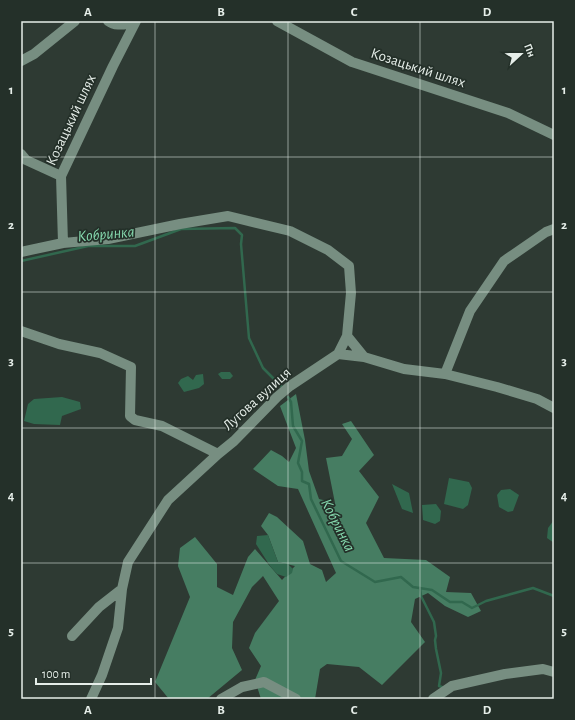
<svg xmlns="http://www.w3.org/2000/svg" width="575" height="720" font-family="'Alegreya Sans',sans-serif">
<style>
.forest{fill:#467d62}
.water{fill:#31684e}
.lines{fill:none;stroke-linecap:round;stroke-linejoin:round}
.stream{stroke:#31684e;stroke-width:2.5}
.minor{stroke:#778e81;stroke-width:10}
.grid{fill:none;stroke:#e6eee9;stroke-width:1;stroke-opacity:0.55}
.labels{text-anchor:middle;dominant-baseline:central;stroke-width:3.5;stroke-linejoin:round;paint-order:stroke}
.street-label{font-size:15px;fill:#e6eee9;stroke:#243029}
.water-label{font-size:16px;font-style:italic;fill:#86daaf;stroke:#243029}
.neatline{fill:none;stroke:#e6eee9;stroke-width:1.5}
.grid-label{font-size:13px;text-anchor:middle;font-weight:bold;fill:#e6eee9}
</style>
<rect width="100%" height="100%" fill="#2e3a33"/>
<path class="forest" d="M296 394 305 440 309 471 319 499 335 503 326 458 342 456 352 439 342 424 351 421 374 455 359 471 379 497 366 523 384 558 426 560 450 577 446 592 471 593 481 611 468 617 445 606 428 593 415 599 411 622 425 642 382 685 359 667 327 664 320 669 315 699H261L255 680 261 666 249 648 255 633 279 601 263 576 252 587 233 622 232 648 242 670 207 699H169L155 682 190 597 178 566 180 548 195 537 217 564V587L233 595 248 557 255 549 282 580 295 566 278 562 268 535 261 526 269 513 277 517 303 541 310 564 322 570 326 582 336 573 298 489 278 486 253 469 271 450 282 456 289 462 296 448 280 406Z"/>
<path class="water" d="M221 372H230L233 376 230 379H222L218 374Z
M203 374 204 384 199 388 184 392 178 383 181 379 188 376 193 380 196 375Z
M62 397 80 402 81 409 62 416 60 425 34 424 24 421 28 404 34 399Z
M449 478 469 482 472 488 468 505 463 509 444 504Z
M392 484 409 493 413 513 402 509Z
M510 489 519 495 513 511 508 512 499 507 497 495 501 490Z
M436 504 441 511 440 521 435 524 423 520 422 505Z
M554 520V543L547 538 548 528Z
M268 535 278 562 288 564 293 569 292 573 286 577 277 574 270 566 256 544 257 536Z"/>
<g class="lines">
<path class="stream" d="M21 261 88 246H135L181 229 235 228 242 235 241 244 249 338 263 368 282 387
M288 397 291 402 293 426 302 441 298 463 302 472V481L309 484 311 499 341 561 375 582 401 577 413 587 432 590 450 602H462L472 608 486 601 533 588 554 596
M420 588 421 596 434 622 436 636 435 640 436 649 441 673 439 686 442 687"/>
<path class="minor" d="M108 21C116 27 125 24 135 23
M277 21 352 62 508 113 554 135
M21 61 34 54 75 21
M21 154 26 160 61 176
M63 243 108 239 180 224 228 216 290 231 328 250 349 266 351 293 347 336 364 357 404 369 445 374 497 387 537 399 554 408
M21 252 63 243 61 176 113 66 136 21
M21 331 59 344 100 353 131 367 130 416 135 420 162 426 218 454 234 441 277 397 290 386 338 354 347 336
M338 354 364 357
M445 374 470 311 504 261 546 232 554 229
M72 636 99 607 122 589 128 562 168 500 218 454
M91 699 102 675 118 628 122 589
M221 699 242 687 264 682 296 699
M433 699 452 686 505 674 543 669 554 672"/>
</g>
<path class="grid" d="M155 21V699M288 21V699M420 21V699M21 157H554M21 292H554M21 428H554M21 563H554"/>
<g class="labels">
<g class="street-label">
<text transform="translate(418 68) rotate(18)">Козацький шлях</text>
<text transform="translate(71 120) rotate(-65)">Козацький шлях</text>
<text transform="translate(257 399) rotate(-42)">Лугова вулиця</text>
</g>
<g class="water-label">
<text transform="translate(106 234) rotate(-5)">Кобринка</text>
<text transform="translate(338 525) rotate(63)">Кобринка</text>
</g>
</g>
<rect width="575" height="720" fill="none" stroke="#243029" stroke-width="44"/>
<g transform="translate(521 54) rotate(68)" stroke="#243029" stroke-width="3" paint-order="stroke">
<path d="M0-3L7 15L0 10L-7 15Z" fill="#e6eee9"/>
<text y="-6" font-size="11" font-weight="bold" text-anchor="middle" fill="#e6eee9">Пн</text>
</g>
<path d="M36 678v6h115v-6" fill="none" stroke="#e6eee9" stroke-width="2"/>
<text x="42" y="678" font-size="12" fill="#e6eee9" stroke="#243029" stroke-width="3" paint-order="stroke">100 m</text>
<rect x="22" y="22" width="531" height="676" class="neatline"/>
<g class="grid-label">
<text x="88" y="16">A</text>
<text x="221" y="16">B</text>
<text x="354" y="16">C</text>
<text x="487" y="16">D</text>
<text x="11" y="94">1</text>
<text x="564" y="94">1</text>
<text x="11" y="229">2</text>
<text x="564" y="229">2</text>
<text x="11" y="365">3</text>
<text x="564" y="365">3</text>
<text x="11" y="500">4</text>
<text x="564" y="500">4</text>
<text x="11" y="635">5</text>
<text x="564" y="635">5</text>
<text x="88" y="714">A</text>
<text x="221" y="714">B</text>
<text x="354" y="714">C</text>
<text x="487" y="714">D</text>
</g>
</svg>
